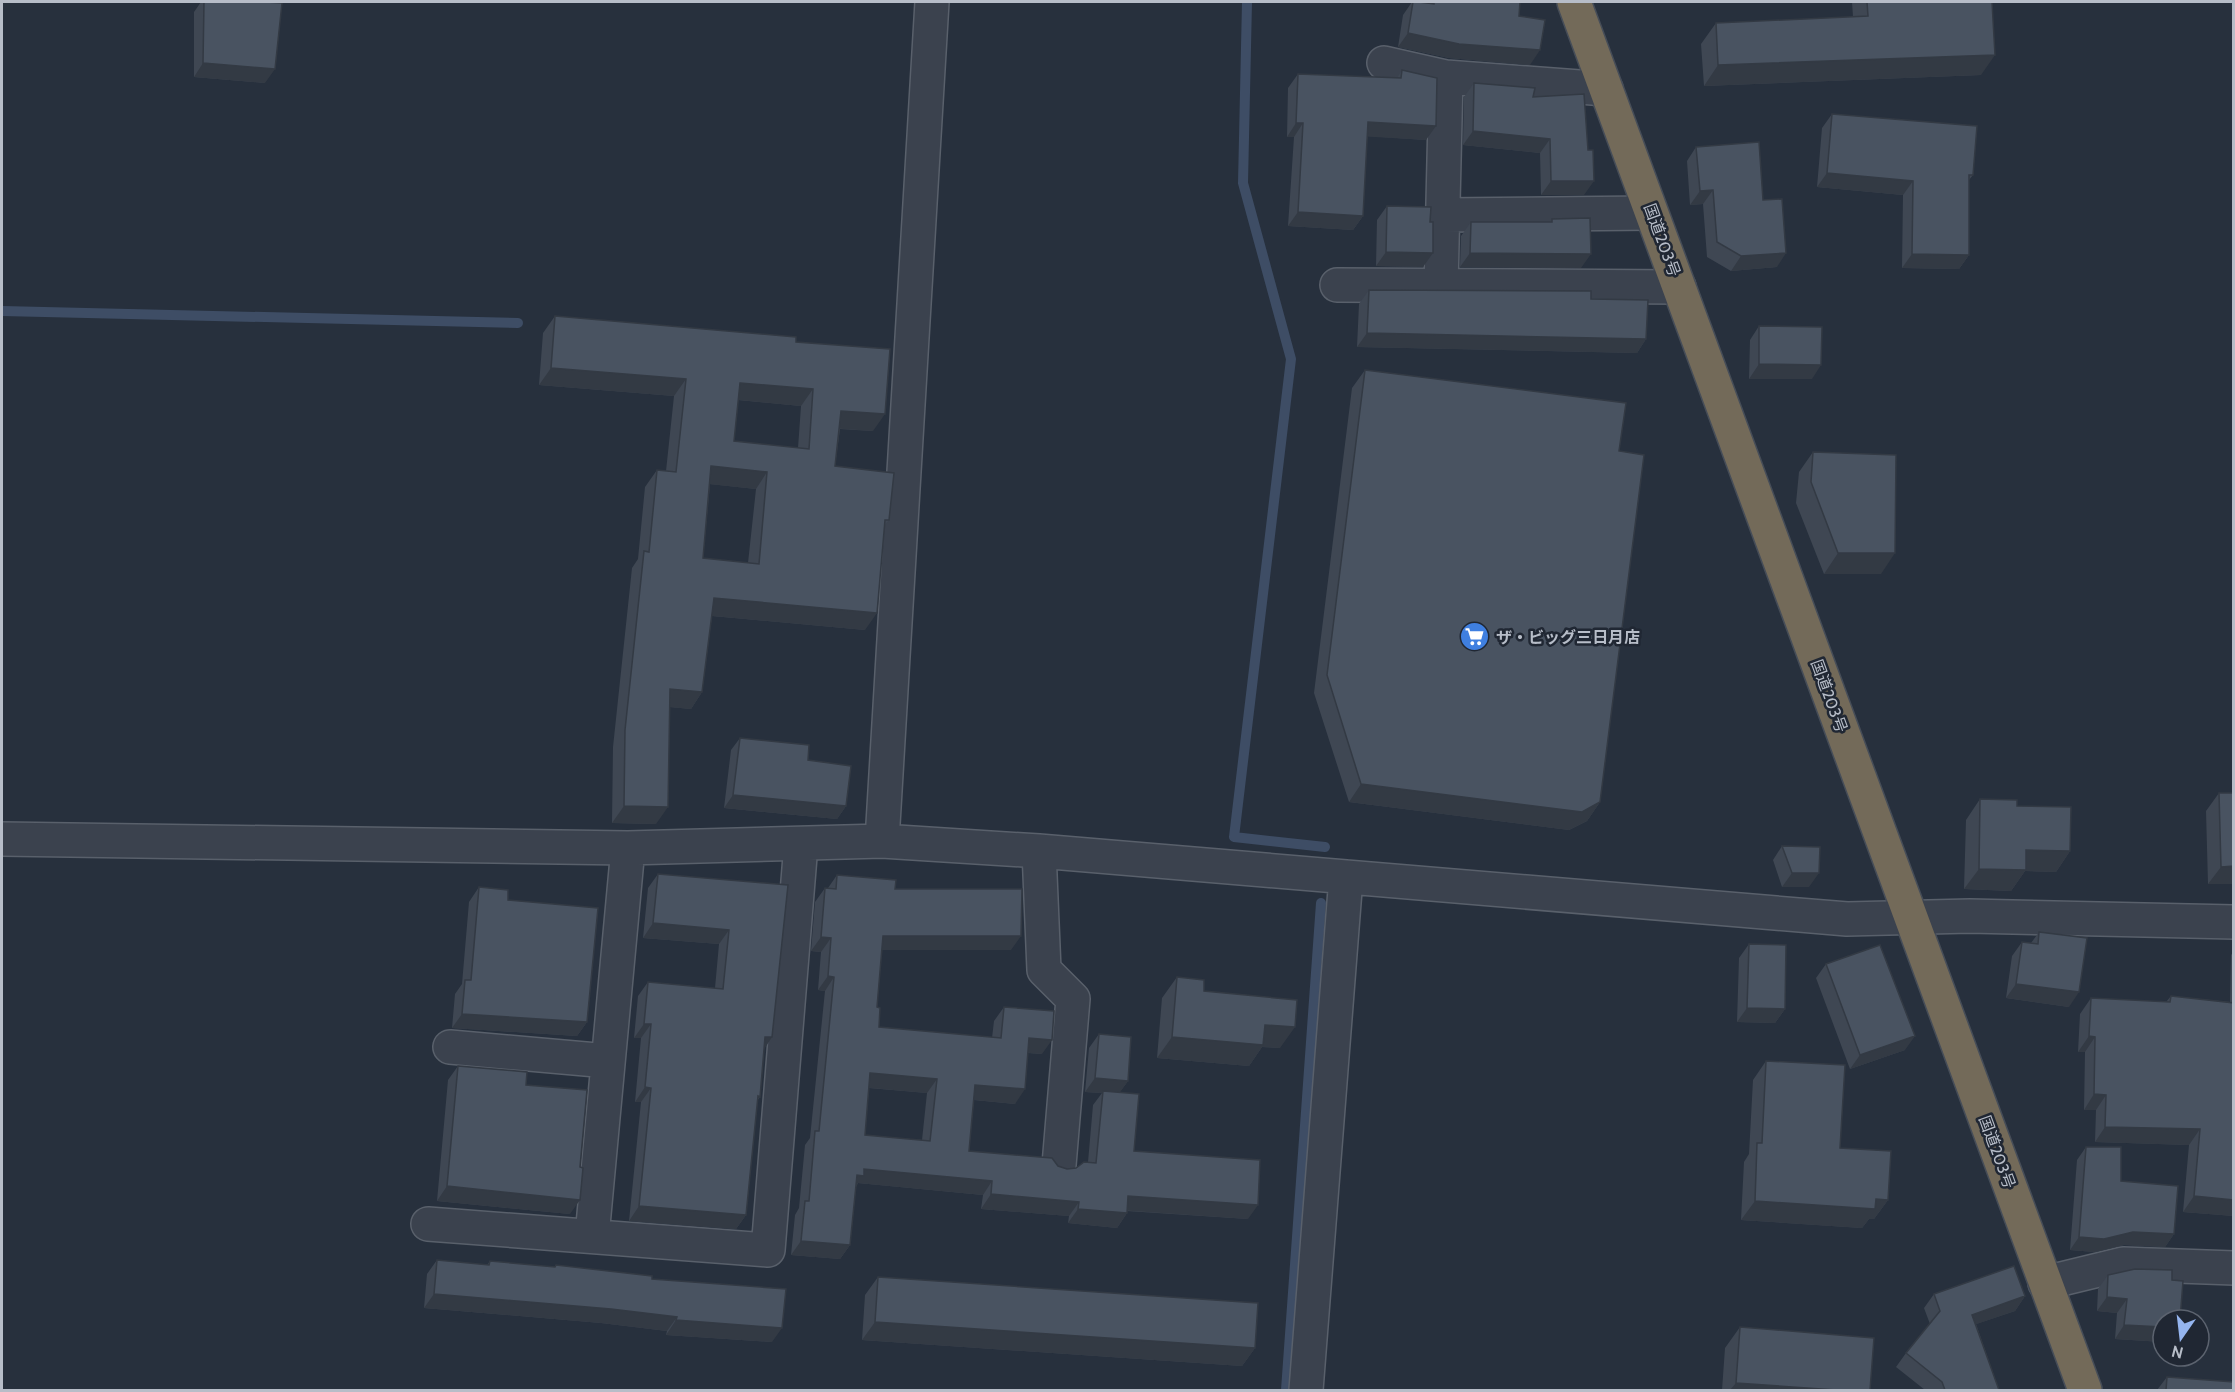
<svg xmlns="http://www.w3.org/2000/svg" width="2235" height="1392" font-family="Cabin,'Noto Sans JP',sans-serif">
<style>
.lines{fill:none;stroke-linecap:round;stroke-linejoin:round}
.stream{stroke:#3e4d65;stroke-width:10}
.minor-casing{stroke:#59606b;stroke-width:36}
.highway-casing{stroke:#464d58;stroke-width:36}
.minor{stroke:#3b424e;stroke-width:33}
.highway{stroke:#736a59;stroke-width:33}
.wall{fill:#3f4753;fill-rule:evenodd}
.shaded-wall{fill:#333a44}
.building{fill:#495361;stroke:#333a44;stroke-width:1.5;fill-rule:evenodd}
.labels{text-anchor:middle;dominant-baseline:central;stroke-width:5;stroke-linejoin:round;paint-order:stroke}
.street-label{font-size:16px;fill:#b7bdc8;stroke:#202733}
.poi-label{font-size:16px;font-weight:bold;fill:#b7bdc8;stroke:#202733;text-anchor:start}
</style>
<rect width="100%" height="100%" fill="#27303d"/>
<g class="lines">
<path class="stream" d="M1247 2 1243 183 1291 359 1234 837 1325 847
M2 311 518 323
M1286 1390 1321 903"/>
<defs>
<path id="minor" d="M1384 63 1446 77 1606 89
M1444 215 1651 213
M1337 285 1679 287
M1441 286 1446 77
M2 839 628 848 882 841 1039 851 1847 919 1970 916 2234 922
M882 841 932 2
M1039 851 1044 970 1073 999 1059 1165
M450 1047 608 1061
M428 1224 768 1250 801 844
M592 1236 628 848
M2045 1283 2123 1264 2234 1268
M1306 1390 1346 877"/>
<path id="highway" d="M1574 2 2085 1390"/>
</defs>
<use href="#minor" class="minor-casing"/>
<use href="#highway" class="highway-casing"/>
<use href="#minor" class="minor"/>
<use href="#highway" class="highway"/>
</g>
<path class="wall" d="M201 2H266L265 83 194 77V12Z
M1412 2 1426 3V2H1520L1519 16 1530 65 1449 58 1398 47 1403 15Z
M1852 2H1992L1981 75 1704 86 1701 44 1716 23 1853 17Z
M1402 70 1426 140 1367 136 1363 216 1353 230 1288 226 1294 137H1287L1288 88 1298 74 1397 78Z
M1474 83 1533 97 1588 150 1584 195H1541L1540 153 1463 145 1464 97Z
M1832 114 1973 175 1969 180V255L1959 269 1902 268 1903 195 1817 187 1822 128Z
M1696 147 1763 200 1777 267 1731 271 1707 257 1703 204 1690 205 1687 161Z
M1387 206 1423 267 1376 266 1377 220Z
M1552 219 1581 268 1460 267 1461 236 1471 222H1550Z
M1369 290 1591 299 1646 339 1637 353 1357 347 1359 304Z
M555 316 796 342 873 431 840 429 835 466 889 520 884 526 865 630 712 616 702 692 691 709 670 707 656 824 612 823 613 747 632 568 638 559 645 487 657 470 666 471 674 396 539 385 543 333ZM738 400 801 406 798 448 734 441ZM710 484 756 489 748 563 703 558Z
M1759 326 1812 379H1749L1750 340Z
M1365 370 1600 802 1587 821 1569 830 1349 802 1314 693 1352 388Z
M1813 452 1881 574H1824L1796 503 1799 472Z
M740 738 808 760 846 806 837 819 724 808 731 750Z
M2219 793 2234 884H2208L2206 811Z
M1980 799 2017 806 2070 851 2056 872 2025 871 2011 891 1964 889 1966 820Z
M1782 846 1809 887H1782L1773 860Z
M658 874 788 885 764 1049 760 1097 757 1101 746 1215 736 1229 629 1221 641 1102H635L641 1038H634L638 996 648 982 715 988 719 944 643 938 648 888Z
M837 875 895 889 1011 950H881L877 1007 879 1027 992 1038 994 1021 1004 1007 1042 1054 1028 1053 1015 1104 974 1100 969 1151 1058 1166 1067 1169 1076 1168 1088 1162 1093 1105 1102 1093 1085 1092 1089 1048 1099 1034 1128 1081 1119 1093 1134 1151 1248 1219 1127 1211V1213L1117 1228 1068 1223 1069 1216 981 1209 983 1195 858 1183 856 1187 850 1245 840 1259 791 1255 795 1215 799 1208 805 1145 810 1138 825 991 818 990 821 952 811 951 815 902 825 888H828ZM869 1088 927 1093 922 1140 865 1135Z
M479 887 508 900 587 1022 577 1036 452 1028 455 994 462 984 469 902Z
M2039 932 2069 1007 2006 998 2012 956 2022 942 2031 943Z
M1749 944 1785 1009 1775 1023 1737 1022 1739 958Z
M2234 951V1216L2183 1212 2189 1145 2095 1142 2096 1110H2084L2085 1052H2078L2080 1014 2091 998 2166 1002 2171 996 2230 1002 2231 955Z
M1826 964 1905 1050 1850 1069 1816 978Z
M1177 977 1204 991 1280 1048 1262 1047 1249 1066 1157 1058 1162 998Z
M1766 1061 1840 1148 1888 1200 1874 1219H1869L1862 1228 1741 1220 1744 1162 1749 1154 1753 1080Z
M458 1066 526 1085 570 1214 437 1201 448 1080Z
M2086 1147 2174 1234 2165 1247 2124 1245 2095 1252 2070 1250 2077 1160Z
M437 1260 487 1265 490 1261 554 1267 556 1265 652 1279 772 1342 666 1335 667 1331 601 1323 424 1308 427 1274Z
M2108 1275 2163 1320V1342L2115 1339 2117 1313 2097 1311 2098 1289Z
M878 1277 1255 1348 1242 1366 862 1340 865 1295Z
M1934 1294 2025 1296 2015 1311 1976 1324 1999 1390H1925L1896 1367 1906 1353 1930 1324 1924 1308Z
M1740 1327 1870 1390H1722L1725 1348Z
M2167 1377 2234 1390H2157Z"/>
<path class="shaded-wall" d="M1408 33 1540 50 1530 65 1449 58 1398 47Z
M1995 55 1981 75 1704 86 1718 65Z
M203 63 275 69 265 83 194 77Z
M1368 122 1436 126 1426 140 1358 136Z
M1296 123H1303L1294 137H1287Z
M1473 131 1550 139 1540 153 1463 145Z
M1827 173 1913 181 1903 195 1817 187Z
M1551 181H1594L1584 195H1541Z
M1713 190 1703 204 1690 205 1700 191Z
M1298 212 1363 216 1353 230 1288 226Z
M1386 252 1433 253 1423 267 1376 266Z
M1470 253 1591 254 1581 268 1460 267Z
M1786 253 1777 267 1731 271 1741 256Z
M1912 254 1969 255 1959 269 1902 268Z
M1367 333 1646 339 1637 353 1357 347Z
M1759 364 1821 365 1812 379H1749Z
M551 368 686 379 674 396 539 385Z
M740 383 813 389 801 406 729 399Z
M841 411 885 414 873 431 830 428Z
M711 466 767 472 756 489 699 483Z
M1838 553H1895L1881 574H1824Z
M714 598 877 613 865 630 702 615Z
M670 689 702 692 691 709 658 706Z
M1361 784 1600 802 1587 821 1569 830 1349 802Z
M733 795 846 806 837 819 724 808Z
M624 806 668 807 656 824 612 823Z
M2026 850 2070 851 2056 872 2025 871 2011 891 1964 889 1979 869Z
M2234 866V884H2208L2221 867Z
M1792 873H1819L1809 887H1782Z
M653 923 729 930 719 944 643 938Z
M883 936H1021L1011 950H873Z
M821 937 831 938 821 952 811 951Z
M828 976 834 977 825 991 818 990Z
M2016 984 2079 992 2069 1007 2006 998Z
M1747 1008 1785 1009 1775 1023 1737 1022Z
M462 1014 587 1022 577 1036 452 1028Z
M644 1024H651L641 1038H634Z
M1265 1025 1295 1027 1280 1048 1262 1047 1249 1066 1157 1058 1172 1037Z
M1915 1036 1905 1050 1850 1069 1860 1055Z
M2089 1036 2095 1037 2085 1052H2078Z
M765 1037H772L763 1051Z
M1029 1038 1052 1040 1042 1054 1019 1052Z
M870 1073 937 1079 927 1093 860 1087Z
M1095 1078 1128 1081 1118 1095 1103 1091 1102 1093 1085 1092Z
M975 1085 1025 1089 1015 1104 965 1099Z
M645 1087 651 1088 641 1102H635Z
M2094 1094 2106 1095 2096 1110H2084Z
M2105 1127 2200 1129 2189 1145 2095 1142Z
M864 1169 992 1181 983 1195 858 1183 854 1190 857 1175Z
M447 1186 580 1200 570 1214 437 1201Z
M991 1194 1079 1202 1069 1216 981 1209Z
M1128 1196 1258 1205 1248 1219 1119 1210Z
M2194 1196 2234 1200V1216L2183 1212Z
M1876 1199 1888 1200 1874 1219H1869L1862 1228 1741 1220 1755 1201Z
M639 1206 746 1215 736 1229 629 1221Z
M1078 1209 1127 1213 1117 1228 1068 1223Z
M2133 1232 2174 1234 2165 1247 2124 1245 2095 1252 2070 1250 2079 1237Z
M801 1241 850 1245 840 1259 791 1255Z
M434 1294 611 1309 677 1317 667 1331 601 1323 424 1308Z
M2025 1296 2015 1311 1962 1329 1972 1315Z
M2107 1297 2127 1299 2117 1313 2097 1311Z
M676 1320 782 1328 772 1342 666 1335Z
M875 1322 1255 1348 1242 1366 862 1340Z
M2124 1325 2163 1327V1342L2115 1339Z
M1736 1383 1836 1390H1730Z"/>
<path class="building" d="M204 2H266L282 3 275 69 203 63Z
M1413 2H1419L1434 4V2H1520L1519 16 1545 20 1540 50 1459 44 1408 33Z
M1867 2H1992L1995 55 1718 65 1716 23 1868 16Z
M1402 70 1437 78 1436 126 1368 122 1363 216 1298 212 1303 123H1296L1298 74 1401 78Z
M1474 83 1535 88 1533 97 1584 94 1588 150H1593L1594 181H1551L1550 139 1473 131Z
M1832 114 1977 126 1973 175H1969V255L1912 254 1913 181 1827 173Z
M1759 142 1763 200 1782 199 1786 253 1741 256 1717 242 1713 190 1700 191 1696 147Z
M1387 206 1431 207 1430 222H1433V253L1386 252Z
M1590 218 1591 254 1470 253 1471 222H1552V219Z
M1369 290 1591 291V299L1648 300 1646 339 1367 333Z
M555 316 796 337V342L890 349 885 414 841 411 835 466 894 473 889 520H885L877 613 714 598 702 692 670 689 668 807 624 806 625 730 644 551 649 552 657 470 676 472 686 379 551 368ZM740 383 813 389 809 449 734 441ZM711 466 767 472 759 564 703 558Z
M1759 326 1822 327 1821 365 1759 364Z
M1365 370 1626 403 1619 451 1644 455 1600 802 1582 812 1361 784 1327 675Z
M1813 452 1896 455 1895 553H1838L1811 482Z
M740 738 809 745 808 760 851 766 846 806 733 795Z
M2219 793H2234V866L2221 867Z
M1980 799 2017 800V806L2071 807 2070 851 2026 850V870L1979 869Z
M1782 846 1820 847 1819 873H1792Z
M658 874 788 885 772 1037H765L760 1097 758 1096 746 1215 639 1206 651 1088 645 1087 651 1024H644L648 982 723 989 729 930 653 923Z
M837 875 896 880 895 889H1022L1021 936H883L877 1007 880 1008 879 1027 1001 1038 1004 1007 1054 1011 1052 1040 1029 1038 1025 1089 975 1085 969 1151 1052 1158 1058 1166 1067 1169 1076 1168 1084 1162 1096 1163 1103 1091 1139 1094 1134 1151 1260 1160 1258 1205 1128 1196 1127 1213 1078 1209 1079 1202 991 1194 992 1181 864 1169V1176L857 1175 850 1245 801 1241 805 1201H809L815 1131H819L834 977 828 976 831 938 821 937 825 888 836 889ZM870 1073 937 1079 930 1141 865 1135Z
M479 887 508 890V900L598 908 587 1022 462 1014 465 980H471Z
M2039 932 2087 938 2079 992 2016 984 2022 942 2038 944Z
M1749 944 1786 945 1785 1009 1747 1008Z
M1880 945 1915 1036 1860 1055 1826 964Z
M1177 977 1204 980V991L1297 1000 1295 1027 1265 1025 1263 1045 1172 1037Z
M2171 996 2234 1003V1200L2194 1196 2200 1129 2105 1127 2106 1095 2094 1094 2095 1037 2089 1036 2091 998 2170 1002Z
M1099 1034 1131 1037 1128 1081 1095 1078Z
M1766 1061 1845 1065 1840 1148 1891 1151 1888 1200 1876 1199 1875 1209 1755 1201 1757 1143H1762Z
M458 1066 527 1072 526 1085 587 1090 580 1167 583 1168 580 1200 447 1186Z
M2086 1147H2121V1181L2178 1186 2174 1234 2133 1232 2104 1239 2079 1237Z
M437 1260 489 1265 490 1261 555 1267 556 1265 652 1276V1279L786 1289 782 1328 676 1320 677 1317 611 1309 434 1294Z
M2014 1266 2025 1296 1972 1315 1999 1390H1945L1942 1382 1906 1353 1940 1311 1934 1294Z
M2135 1269 2172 1270V1280L2183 1281 2180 1320H2163V1327L2124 1325 2127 1299 2107 1297 2108 1275Z
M878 1277 1258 1303 1255 1348 875 1322Z
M1740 1327 1874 1338 1870 1390H1836L1736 1383Z
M2167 1377 2234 1382V1390H2166Z"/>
<defs>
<symbol id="supermarket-disc" viewBox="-11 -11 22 22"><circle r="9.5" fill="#3f7fe0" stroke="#202733"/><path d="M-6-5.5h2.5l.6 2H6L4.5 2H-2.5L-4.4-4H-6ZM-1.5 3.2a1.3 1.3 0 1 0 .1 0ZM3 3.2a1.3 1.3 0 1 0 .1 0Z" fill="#fff"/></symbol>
</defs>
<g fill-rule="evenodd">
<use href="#supermarket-disc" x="1458" y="620" width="33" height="33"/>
</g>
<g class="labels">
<g class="street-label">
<text transform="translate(1662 240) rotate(70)">国道203号</text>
<text transform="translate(1829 696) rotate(70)">国道203号</text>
<text transform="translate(1997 1152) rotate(70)">国道203号</text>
</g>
<g class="poi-label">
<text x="1496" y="637">ザ・ビッグ三日月店</text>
</g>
</g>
<rect width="2235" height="1392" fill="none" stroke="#b7bdc8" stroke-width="6"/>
<g transform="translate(2181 1338) rotate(194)"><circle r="28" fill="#202733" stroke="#5c636f" stroke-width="1.5"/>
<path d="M0-4.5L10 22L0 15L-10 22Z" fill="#95b5ef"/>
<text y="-9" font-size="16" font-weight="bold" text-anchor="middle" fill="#b7bdc8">N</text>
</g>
</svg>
